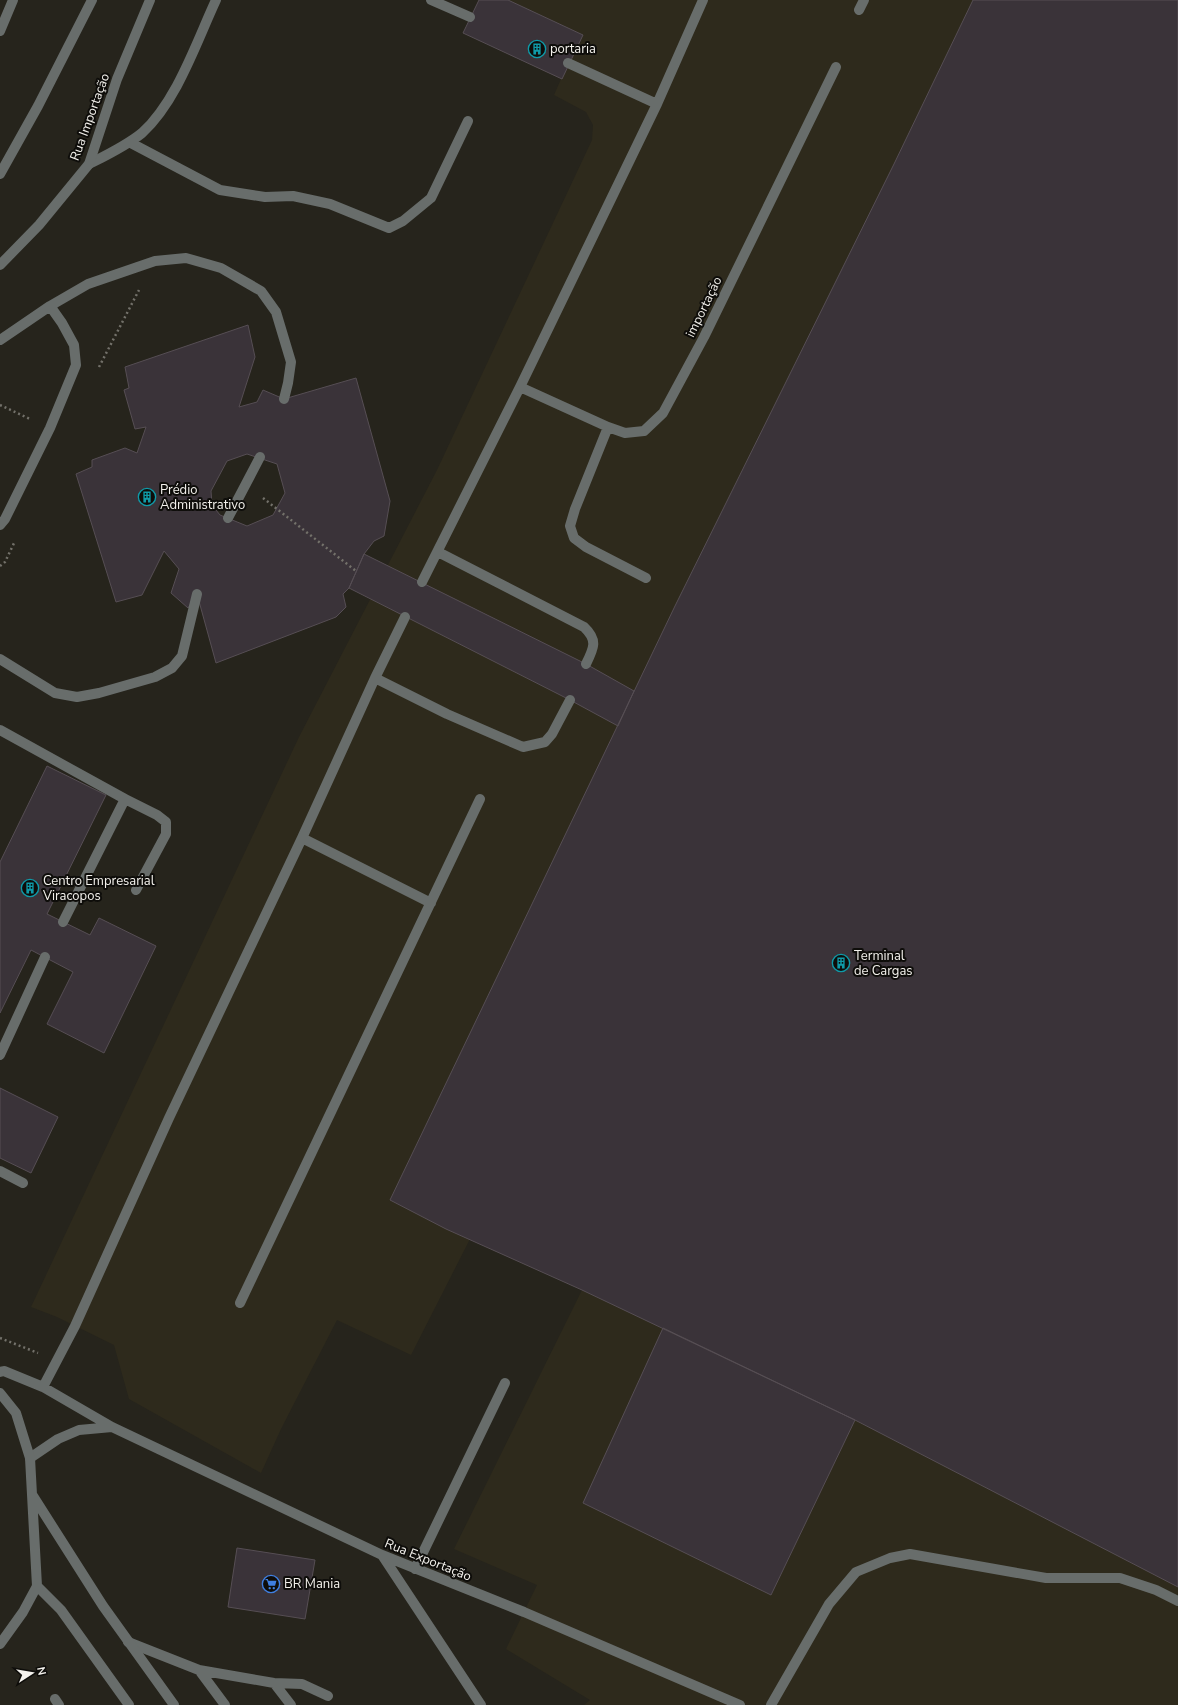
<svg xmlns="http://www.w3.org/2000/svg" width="1178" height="1705" font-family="'Nunito Sans',sans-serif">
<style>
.built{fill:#2e2a1c}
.building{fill:#3a3339;stroke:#564e54;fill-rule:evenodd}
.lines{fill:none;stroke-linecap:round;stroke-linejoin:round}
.path{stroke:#73716a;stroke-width:2.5;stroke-dasharray:2 3;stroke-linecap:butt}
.service{stroke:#686d6b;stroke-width:10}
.minor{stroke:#686d6b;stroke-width:10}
.labels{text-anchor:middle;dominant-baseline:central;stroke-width:4;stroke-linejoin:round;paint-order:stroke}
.poi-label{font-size:13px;fill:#f3f1ec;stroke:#0e0d0a;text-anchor:start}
.street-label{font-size:13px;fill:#f3f1ec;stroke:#0e0d0a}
</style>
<rect width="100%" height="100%" fill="#26241c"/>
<path class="built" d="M479 0H1178V1705H584L590 1700 506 1649 537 1585 454 1549 582 1290 470 1239 411 1355 337 1320 281 1429 261 1473 129 1399 114 1345 57 1317 31 1307 299 737 437 470 592 140 593 125 586 112 554 95 561 79 463 33Z"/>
<path class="building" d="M479 0H508L583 35 562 79 463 33Z
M973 0H1178V1587L855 1420 582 1290 446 1229 390 1200 675 606 894 164Z
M248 325 255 357 239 407 257 402 263 390 284 399 356 378 390 501 384 536 374 541 364 554 349 588 343 594 346 607 336 617 216 663 197 594 188 608 171 593 179 569 164 551 142 595 116 602 76 474 92 467V460L125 448 137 453 146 427 135 429 124 390 129 388 125 367ZM247 454 277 464 285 493 273 515 247 526 220 515 212 505 211 491 227 461Z
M364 554 586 664 634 691 618 726 570 700 349 588Z
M47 766 106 795 47 914 90 935 99 918 156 946 104 1053 47 1024 73 972 31 950 0 1013V862Z
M0 1088 58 1117 31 1173 0 1158Z
M663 1328 855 1420 771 1595 583 1503Z
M237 1548 315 1560 305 1619 228 1607Z"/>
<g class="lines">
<path class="path" d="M99 367 139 290
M0 405 30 419
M263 498 356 571
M0 566 5 562 15 541
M0 1338 38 1353"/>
<path class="service" d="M431 0 470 17
M859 10 864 0
M0 31 13 0
M568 63 657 104
M129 142 220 190 265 197 293 196 330 204 389 228 403 221 431 198 468 121
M89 164C107 155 126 146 142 133 177 101 196 43 216 0
M0 174 38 106 92 0
M0 340 50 306 88 284 155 261 186 258 221 268 261 291 276 312 291 362 288 383 284 399
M520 387 608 427 625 433 644 431 663 413 704 337 836 67
M608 427 575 509 570 526 574 538 586 547 646 578
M228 518 260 457
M0 525 5 519 50 428 76 365 74 345 62 323 50 306
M438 552 584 627C598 640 594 648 586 664
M422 582 520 387 657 104 703 0
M0 659 55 693 77 697 99 693 155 677 172 668 182 656 197 594
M375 678 447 714 523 747 545 742 552 734 570 700
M0 730 125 799 63 922
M125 799 157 815 166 822V834L136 890
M302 838 431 903
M0 1055 45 957
M0 1171 23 1183
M240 1303 480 799
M0 1372 4 1371 43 1387 112 1427 382 1555 524 1612 740 1705
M43 1387 75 1326 169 1118 302 838 375 678 405 617
M30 1458 58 1439 79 1430 112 1427
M382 1555 481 1705
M415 1569 505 1383
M128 1642 199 1670 274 1683 302 1684 328 1696
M199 1670 225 1705
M274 1683 291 1705
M55 1699 59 1705
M771 1705 829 1604 856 1572 890 1558 910 1554 1046 1578H1120L1156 1590 1178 1601"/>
<path class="minor" d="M0 265 39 225 89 164 117 79 150 0
M0 1393 16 1413 30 1458 37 1586 23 1612 0 1644
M33 1496 103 1606 174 1705
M37 1586 61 1610 129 1705"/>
</g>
<defs>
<symbol id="building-ring" viewBox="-11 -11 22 22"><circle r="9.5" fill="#0e0d0a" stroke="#0f9aa8" stroke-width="1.5"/><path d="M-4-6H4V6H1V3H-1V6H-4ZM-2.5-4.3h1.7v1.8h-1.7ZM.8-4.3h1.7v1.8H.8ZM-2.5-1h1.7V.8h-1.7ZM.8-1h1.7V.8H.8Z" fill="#0f9aa8"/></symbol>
<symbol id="supermarket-ring" viewBox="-11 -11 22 22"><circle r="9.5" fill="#0e0d0a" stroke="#3f7fe0" stroke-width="1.5"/><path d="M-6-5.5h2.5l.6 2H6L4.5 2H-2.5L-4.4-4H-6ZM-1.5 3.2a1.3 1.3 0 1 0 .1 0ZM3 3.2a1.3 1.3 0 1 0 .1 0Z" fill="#3f7fe0"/></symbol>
</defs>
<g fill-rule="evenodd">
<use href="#building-ring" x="527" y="39" width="20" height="20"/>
<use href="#building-ring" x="137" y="487" width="20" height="20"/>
<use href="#building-ring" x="20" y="878" width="20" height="20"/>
<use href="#building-ring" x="831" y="953" width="20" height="20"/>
<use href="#supermarket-ring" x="261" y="1574" width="20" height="20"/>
</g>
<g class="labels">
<g class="poi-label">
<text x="550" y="49">portaria</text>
<text x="160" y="490">Prédio<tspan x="160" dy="15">Administrativo</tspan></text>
<text x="43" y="881">Centro Empresarial<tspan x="43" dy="15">Viracopos</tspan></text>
<text x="854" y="956">Terminal<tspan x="854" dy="15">de Cargas</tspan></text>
<text x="284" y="1584">BR Mania</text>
</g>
<g class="street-label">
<text transform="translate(90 117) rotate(-70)">Rua Importação</text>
<text transform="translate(704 307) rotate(-64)">importação</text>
<text transform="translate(428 1560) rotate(22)">Rua Exportação</text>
</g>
</g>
<g transform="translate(32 1673) rotate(78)" stroke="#0e0d0a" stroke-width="3" paint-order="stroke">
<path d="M0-3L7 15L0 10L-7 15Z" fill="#f3f1ec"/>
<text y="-6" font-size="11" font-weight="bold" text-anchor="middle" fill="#f3f1ec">N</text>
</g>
</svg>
